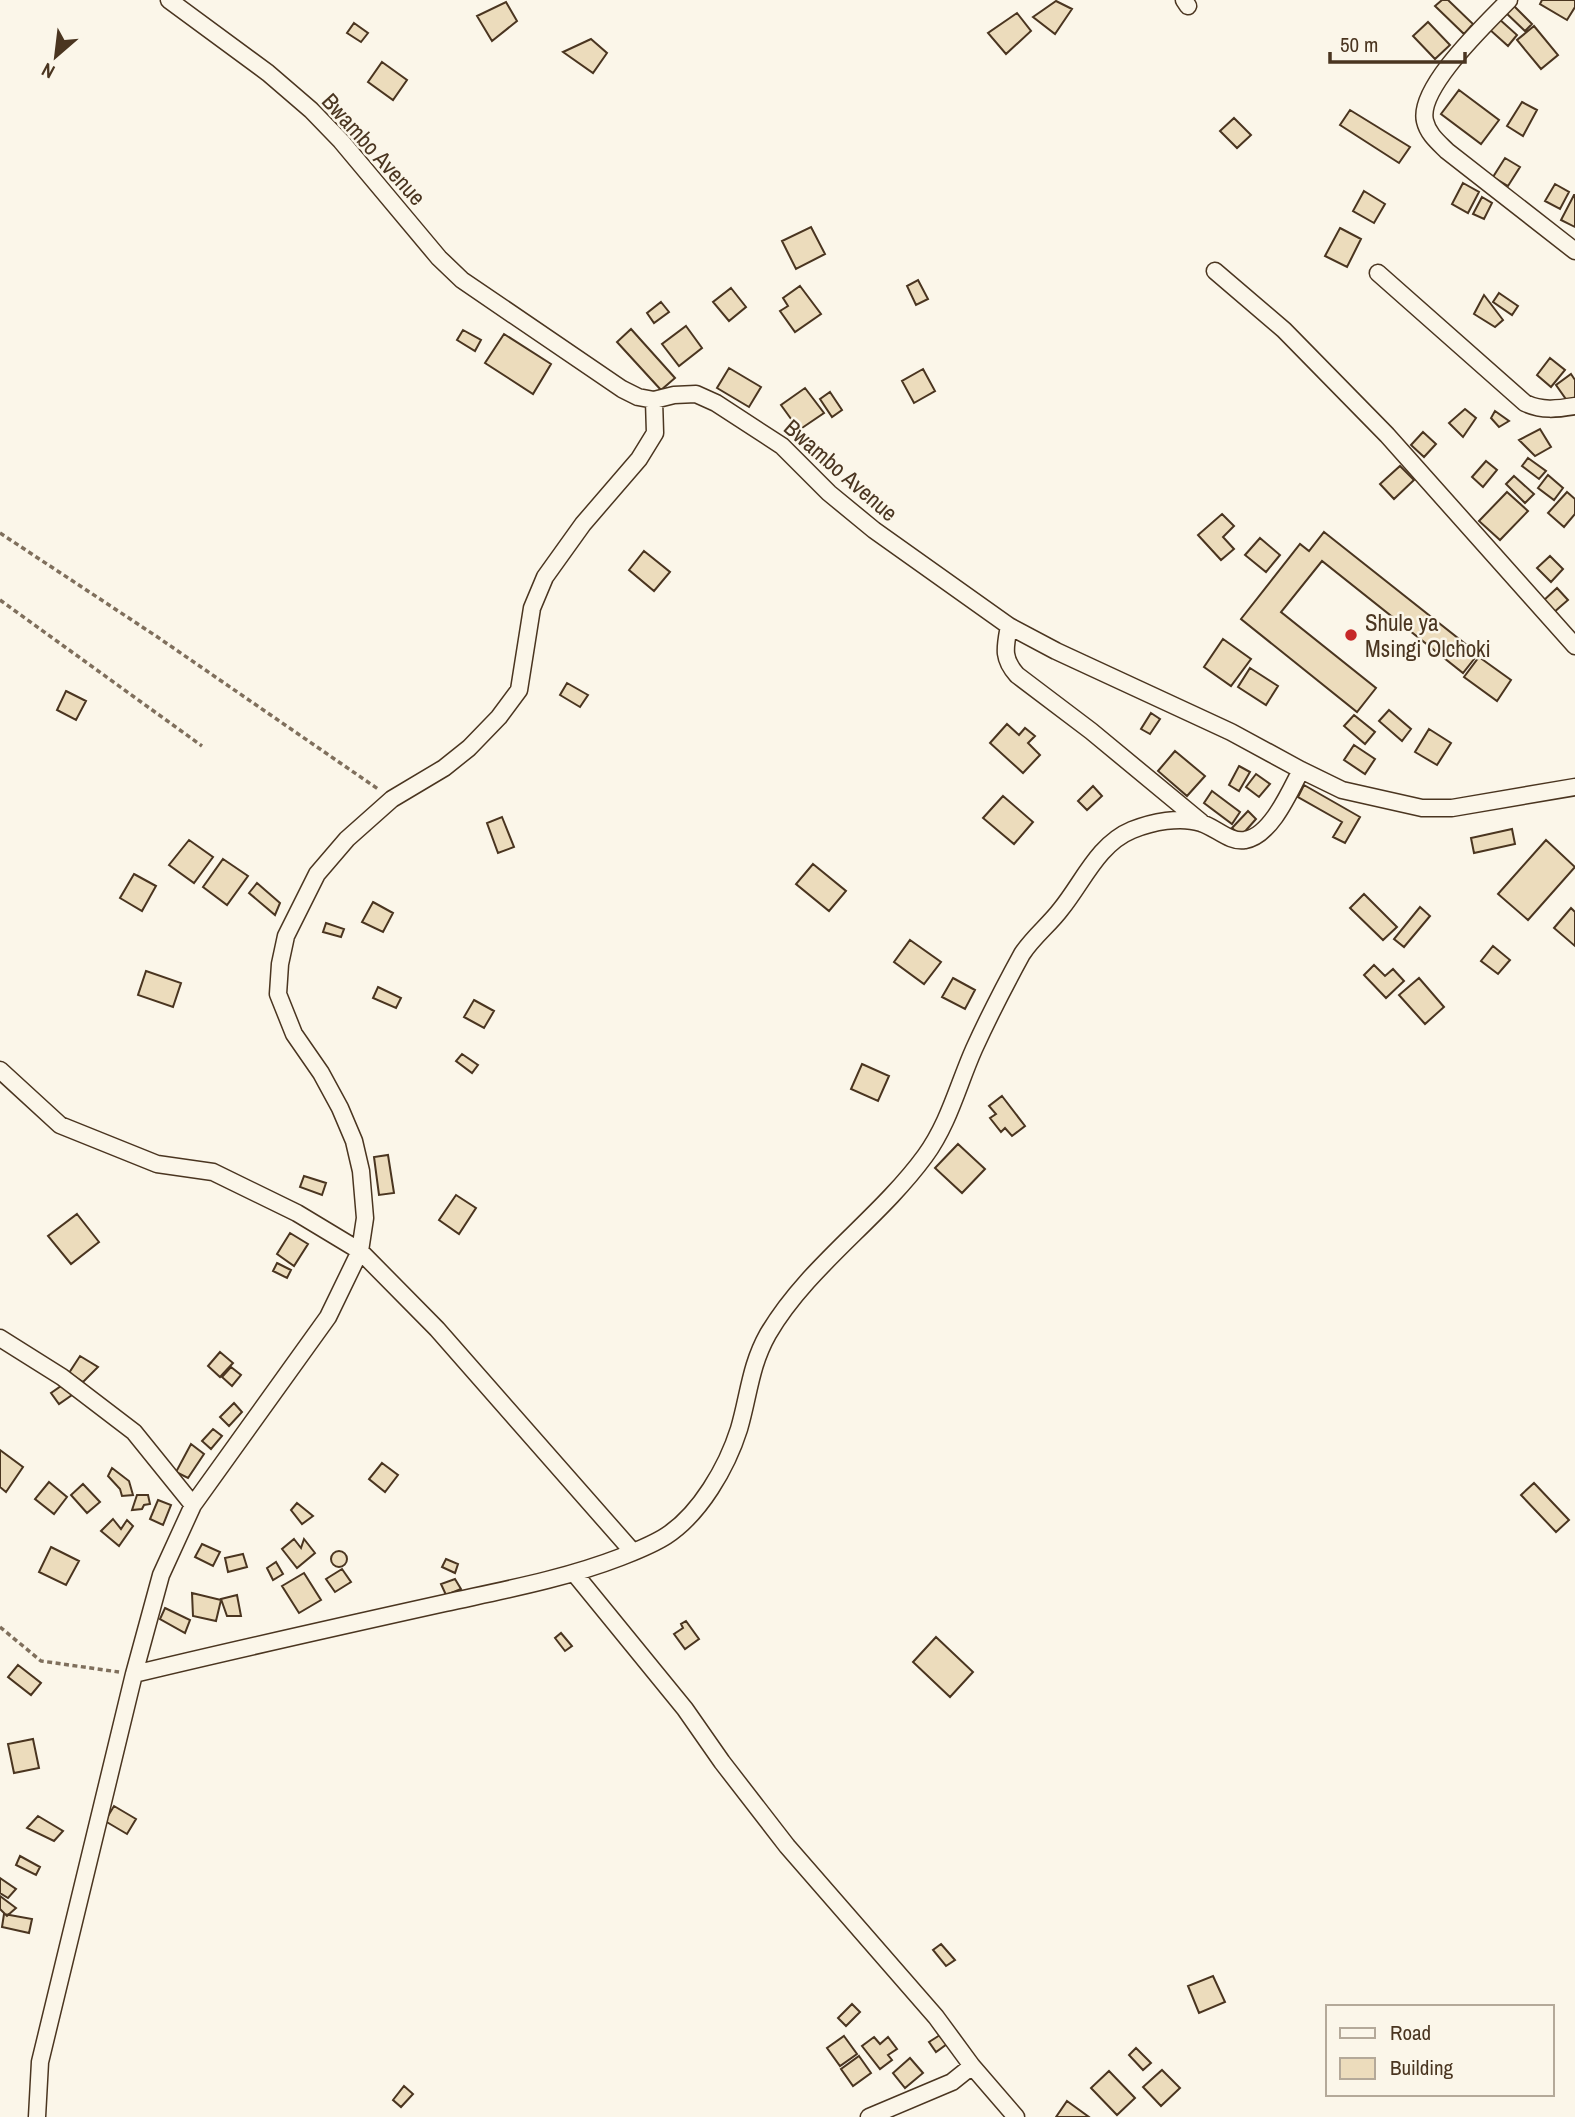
<svg xmlns="http://www.w3.org/2000/svg" width="1575" height="2117" font-family="'Archivo Narrow',sans-serif">
<style>
.building{fill:#ecdcbc;stroke:#4a3520;stroke-width:2}
.lines{fill:none;stroke-linecap:round;stroke-linejoin:round}
.street-casing{stroke:#4a3520;stroke-width:19}
.path{stroke:#7f6f5c;stroke-width:3.5;stroke-dasharray:5 3.5;stroke-linecap:butt}
.street{stroke:#fbf6e9;stroke-width:16}
.poi-dot{fill:#c62828;stroke:#fbf6e9;stroke-width:2.5}
.labels{text-anchor:middle;dominant-baseline:central;stroke-width:5;stroke-linejoin:round;paint-order:stroke}
.street-label{font-size:23px;fill:#4a3520;stroke:#fbf6e9}
.poi-label{font-size:23px;fill:#4a3520;stroke:#fbf6e9;text-anchor:start}
</style>
<rect width="100%" height="100%" fill="#fbf6e9"/>
<path class="building" d="M1442 0H1448L1473 24 1464 34 1435 6Z
M1542 0H1575V7L1567 20 1540 4Z
M1056 1 1072 9 1055 34 1033 17Z
M506 2 517 21 492 41 477 16Z
M1512 4 1532 24 1525 31 1504 11Z
M1017 13 1031 31 1006 54 988 33Z
M1498 18 1517 35 1508 46 1489 29Z
M1428 22 1450 45 1435 59 1413 36Z
M354 23 368 33 361 42 347 33Z
M1534 26 1558 55 1541 69 1517 40Z
M591 39 607 53 593 73 563 52Z
M382 62 407 80 393 100 368 82Z
M1459 90 1499 120 1481 144 1441 114Z
M1522 102 1537 110 1523 136 1507 126Z
M1350 110 1410 147 1399 163 1340 125Z
M1234 118 1251 135 1237 148 1220 131Z
M1505 158 1520 167 1508 186 1493 177Z
M1463 183 1479 192 1468 213 1452 204Z
M1555 184 1569 192 1560 209 1545 201Z
M1364 191 1385 204 1374 223 1353 211Z
M1574 195H1575V227L1561 220Z
M1482 197 1492 203 1484 219 1473 214Z
M811 227 825 254 796 269 782 241Z
M1340 228 1361 239 1347 267 1325 256Z
M918 280 928 299 916 305 907 286Z
M800 286 821 314 795 332 780 311 788 306 783 298Z
M731 288 746 307 729 321 713 302Z
M1499 293 1518 306 1512 315 1493 302Z
M1484 295 1503 320 1495 327 1474 314Z
M661 302 669 312 654 323 647 313Z
M686 326 702 348 679 366 662 344Z
M631 329 675 378 661 390 617 342Z
M463 330 481 340 475 351 457 340Z
M504 334 551 364 533 394 485 363Z
M1550 358 1565 370 1551 387 1537 375Z
M729 368 761 387 749 407 717 388Z
M923 369 935 391 914 403 902 381Z
M1571 374 1575 380V397L1568 402 1556 385Z
M805 388 824 413 799 430 781 405Z
M830 392 842 410 832 417 820 399Z
M1465 409 1476 418 1463 437 1449 423Z
M1495 411 1509 421 1499 427 1491 418Z
M1540 429 1551 447 1535 456 1519 440Z
M1423 432 1436 444 1424 457 1411 445Z
M1528 458 1546 471 1539 479 1522 466Z
M1486 461 1497 470 1483 487 1472 477Z
M1400 466 1414 480 1394 499 1380 484Z
M1548 475 1563 488 1554 500 1538 488Z
M1514 476 1534 494 1525 503 1506 484Z
M1507 492 1528 511 1500 540 1479 521Z
M1567 492 1575 499V514L1564 527 1548 513Z
M1222 514 1234 526 1223 537 1234 549 1221 560 1198 535Z
M1324 532 1478 654 1463 673 1322 561 1281 612 1376 688 1357 712 1241 619 1300 544 1309 551Z
M1260 538 1280 555 1266 572 1245 555Z
M644 551 670 572 654 591 629 570Z
M1550 556 1563 569 1551 582 1537 568Z
M1557 588 1568 600 1553 613 1543 601Z
M1223 639 1251 659 1231 686 1204 667Z
M1479 657 1511 680 1497 701 1464 677Z
M1250 668 1278 686 1266 705 1238 687Z
M567 683 588 695 580 707 560 695Z
M66 691 86 701 76 720 57 710Z
M1389 710 1411 729 1402 741 1379 721Z
M1151 713 1160 719 1150 734 1141 729Z
M1354 715 1375 732 1365 744 1344 726Z
M1007 724 1019 735 1025 728 1035 736 1028 743 1040 755 1023 773 990 743Z
M1429 729 1451 743 1437 765 1415 752Z
M1354 745 1375 759 1365 774 1344 760Z
M1175 751 1205 776 1187 796 1158 771Z
M1239 766 1250 772 1239 791 1229 785Z
M1256 774 1270 784 1259 797 1246 787Z
M1304 785 1360 817 1345 843 1333 837 1342 822 1298 797Z
M1093 786 1102 796 1087 810 1078 801Z
M1212 791 1240 812 1232 824 1204 803Z
M1003 796 1033 822 1014 844 983 818Z
M1248 811 1256 819 1241 836 1232 828Z
M502 817 514 847 498 853 487 823Z
M1512 829 1515 844 1474 853 1471 838Z
M189 840 213 857 194 883 169 865Z
M1546 840 1575 867 1528 920 1498 894Z
M223 859 248 876 227 905 203 887Z
M813 864 846 891 829 911 796 884Z
M134 874 156 886 142 911 120 898Z
M257 883 280 903 275 915 249 893Z
M1364 894 1397 927 1383 940 1350 908Z
M373 902 393 913 383 932 362 922Z
M1420 907 1430 916 1404 947 1394 939Z
M1571 908 1575 912V946L1554 928Z
M326 923 344 929 341 937 323 932Z
M910 940 941 962 924 984 894 962Z
M1493 946 1510 960 1498 974 1481 961Z
M1374 965 1385 976 1393 969 1404 981 1386 998 1364 975Z
M146 971 181 983 173 1007 138 995Z
M953 978 975 990 965 1009 942 997Z
M1419 978 1444 1007 1425 1024 1399 995Z
M378 987 401 998 396 1008 373 998Z
M474 1000 494 1011 484 1028 464 1017Z
M462 1054 478 1065 472 1073 456 1061Z
M862 1064 889 1076 878 1101 851 1089Z
M1002 1096 1025 1126 1012 1136 1005 1128 1001 1132 990 1118 996 1114 989 1106Z
M958 1144 985 1169 962 1193 935 1168Z
M388 1155 394 1193 379 1195 374 1157Z
M304 1176 326 1183 322 1195 300 1187Z
M456 1195 476 1208 459 1234 439 1220Z
M77 1214 99 1242 71 1264 48 1236Z
M290 1233 308 1244 294 1266 277 1254Z
M277 1263 291 1270 287 1278 273 1271Z
M220 1352 233 1363 220 1377 208 1366Z
M80 1356 98 1367 83 1382 69 1373Z
M231 1367 241 1375 232 1386 222 1377Z
M64 1384 72 1395 59 1404 51 1393Z
M234 1403 242 1412 229 1426 220 1417Z
M213 1429 222 1436 211 1449 202 1441Z
M191 1444 204 1454 188 1478 176 1472Z
M0 1450 23 1467 6 1492 0 1487Z
M382 1463 398 1475 385 1492 369 1479Z
M112 1468 129 1481 133 1495 122 1496 120 1489 108 1476Z
M49 1482 67 1497 54 1514 35 1499Z
M1534 1483 1569 1520 1556 1532 1521 1495Z
M83 1484 100 1502 87 1513 71 1495Z
M137 1495H148L150 1504 144 1505 142 1509 132 1510Z
M158 1500 171 1505 163 1525 150 1519Z
M297 1503 313 1516 302 1524 291 1510Z
M113 1519 121 1529 127 1520 133 1526 119 1546 101 1531Z
M294 1539 301 1548 304 1539 315 1553 297 1568 282 1549Z
M202 1544 220 1552 213 1566 195 1557Z
M51 1547 79 1561 66 1585 39 1572Z
M331 1559a8 8 0 1 1 16 0a8 8 0 1 1-16 0Z
M243 1554 247 1567 228 1572 225 1558Z
M446 1559 458 1564 455 1573 442 1567Z
M276 1562 283 1574 273 1580 267 1568Z
M342 1569 351 1582 335 1592 326 1579Z
M304 1573 321 1600 299 1613 282 1586Z
M455 1579 461 1589 446 1595 441 1584Z
M192 1593 221 1600 216 1621 193 1616Z
M237 1595 241 1616H227L221 1599Z
M165 1608 190 1620 185 1633 160 1619Z
M686 1621 699 1639 685 1649 674 1634 683 1628 681 1624Z
M561 1633 572 1646 565 1651 555 1638Z
M936 1637 973 1672 950 1697 913 1662Z
M18 1665 41 1683 31 1695 8 1677Z
M33 1739 39 1768 14 1773 8 1744Z
M114 1806 136 1819 127 1834 105 1821Z
M38 1816 63 1831 54 1841 27 1828Z
M20 1856 40 1867 36 1875 16 1865Z
M0 1878 16 1889 8 1898 0 1893Z
M0 1896 16 1908 7 1916 0 1909Z
M4 1914 32 1919 29 1933 2 1927Z
M941 1944 955 1960 946 1966 933 1950Z
M1213 1976 1225 2002 1199 2013 1188 1986Z
M852 2004 860 2012 846 2026 838 2018Z
M940 2035 947 2044 936 2052 929 2042Z
M844 2036 857 2054 840 2066 827 2048Z
M874 2037 880 2044 888 2037 897 2049 888 2055 892 2060 880 2069 862 2046Z
M1136 2048 1151 2063 1143 2070 1129 2055Z
M859 2056 871 2073 853 2086 841 2069Z
M910 2058 923 2073 905 2088 893 2073Z
M1162 2070 1180 2088 1161 2106 1143 2087Z
M1109 2071 1135 2098 1117 2115 1091 2088Z
M404 2086 413 2094 401 2107 393 2100Z
M1067 2101 1089 2117H1056Z"/>
<g class="lines">
<defs>
<path id="street" d="M169 0 268 73 311 110 341 141 439 258 462 280 622 389 638 397 654 400 674 395 696 394 716 403 782 446 829 493 874 530 1009 626 1056 651 1231 732 1301 770 1342 790 1422 808H1452L1575 787
M1184 0 1188 6
M1509 0C1487 23 1417 88 1425 121 1428 134 1438 142 1447 151L1575 251
M1215 271 1284 330 1387 435 1575 646
M1378 273 1525 403C1542 411 1557 409 1575 406
M1009 626C1005 648 1002 658 1017 675L1091 731 1201 822
M0 1070 60 1125 157 1164 213 1172 297 1213 360 1251 437 1329 633 1552
M0 1338 62 1377 134 1432 193 1505
M574 1573 685 1709 722 1762 787 1846 936 2017 972 2066 1016 2117
M134 1674C238 1649 341 1626 445 1603 504 1590 564 1579 621 1557 636 1551 652 1545 666 1536 700 1514 727 1467 739 1429 749 1395 750 1366 768 1334 808 1266 878 1220 925 1156 949 1123 958 1085 974 1049 989 1016 1005 985 1022 954 1033 937 1049 925 1061 909 1083 882 1098 844 1132 830 1152 822 1180 816 1201 823 1215 827 1230 843 1245 840 1271 836 1290 791 1301 770
M37 2117 40 2062 134 1674 161 1575 193 1505 328 1317 360 1251 365 1218 361 1171 354 1141 340 1108 321 1073 294 1034 278 994 280 964 286 936 317 874 347 839 392 799 444 768 469 748 499 717 519 690 532 608 545 577 583 524 639 459 655 433 654 400
M869 2117 952 2082 972 2066"/>
</defs>
<use href="#street" class="street-casing"/>
<path class="path" d="M0 533 156 636 378 789
M0 600 202 746
M0 1627 41 1661 119 1672"/>
<use href="#street" class="street"/>
</g>
<circle class="poi-dot" cx="1351" cy="635" r="7"/>
<g class="labels">
<g class="street-label">
<text transform="translate(374 149) rotate(48)">Bwambo Avenue</text>
<text transform="translate(841 470) rotate(41)">Bwambo Avenue</text>
</g>
<g class="poi-label">
<text x="1365" y="622">Shule ya<tspan x="1365" dy="26">Msingi Olchoki</tspan></text>
</g>
</g>
<rect x="1326" y="2005" width="228" height="91" fill="#fbf6e9" stroke="#b4a999" stroke-width="2"/>
<rect x="1340" y="2028" width="35" height="10" fill="#fbf6e9" stroke="#b4a999" stroke-width="2"/>
<text x="1390" y="2040" font-size="21" fill="#4a3520">Road</text>
<rect x="1340" y="2058" width="35" height="21" fill="#ecdcbc" stroke="#b4a999" stroke-width="2"/>
<text x="1390" y="2075" font-size="21" fill="#4a3520">Building</text>
<g transform="translate(56 56) rotate(208)" stroke="#fbf6e9" stroke-width="5" paint-order="stroke">
<path d="M0-5L12 26L0 18L-12 26Z" fill="#4a3520"/>
<text y="-10" font-size="19" font-weight="bold" text-anchor="middle" fill="#4a3520">N</text>
</g>
<path d="M1330 52v10h135v-10" fill="none" stroke="#4a3520" stroke-width="3.5"/>
<text x="1340" y="52" font-size="21" fill="#4a3520" stroke="#fbf6e9" stroke-width="5" paint-order="stroke">50 m</text>
</svg>
